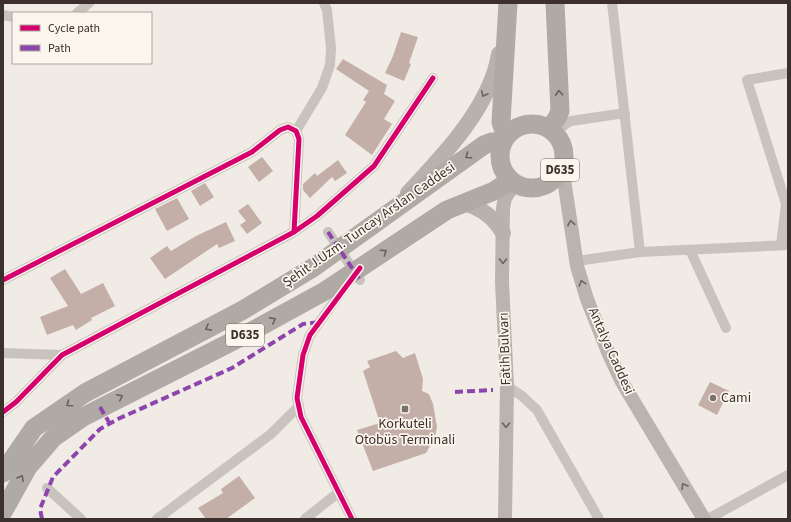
<svg xmlns="http://www.w3.org/2000/svg" width="791" height="522" font-family="'Source Sans 3',sans-serif">
<style>
.building{fill:#c3afa7}
.lines{fill:none;stroke-linecap:round;stroke-linejoin:round}
.street{stroke:#c9c3be;stroke-width:10}
.secondary{stroke:#bab3ae;stroke-width:14}
.primary{stroke:#b8b1ad;stroke-width:16}
.highway{stroke:#afaaa4;stroke-width:19}
.quiet{stroke:#8e44ad;stroke-width:4;stroke-dasharray:8 4;stroke-linecap:butt}
.cycleway-casing{stroke:#fbf5ee;stroke-width:8}
.cycleway{stroke:#d6006c;stroke-width:5}
.oneway{stroke:#69615b}
.oneway2{stroke:#6d645f}
.oneway3{stroke:#6e645f}
.poi-dot{fill:#7a716c;stroke:#fbf5ee;stroke-width:1.5}
.labels{text-anchor:middle;dominant-baseline:central;stroke-width:3.5;stroke-linejoin:round;paint-order:stroke}
.shield{fill:#fbf5ee;stroke:#756b66;stroke-width:1}
.shield-label{font-size:13px;font-weight:bold;fill:#3b302b}
.street-label{font-size:14px;fill:#3b302b;stroke:#fbf5ee}
.poi-label{font-size:14px;fill:#3b302b;stroke:#fbf5ee;text-anchor:start}
</style>
<rect width="100%" height="100%" fill="#f0ebe5"/>
<path class="building" d="M401 32 418 37 409 63 411 64 404 81 385 73 393 56Z
M343 59 387 85 384 94 395 101 384 119 392 124 372 155 345 135 366 102 363 100 369 91 336 69Z
M262 157 273 171 259 182 248 167Z
M338 160 347 173 335 181 332 177 310 198 303 190V184L315 173 317 176Z
M205 183 214 197 200 206 191 191Z
M177 198 189 219 167 231 155 209Z
M248 204 262 223 247 234 240 225 246 221 238 211Z
M226 222 235 241 219 248 217 244 165 279 150 258 167 246 171 251 196 236Z
M65 269 81 294 103 283 115 306 91 318 92 320 76 330 73 325 47 335 40 317 68 306 50 278Z
M396 351 403 358 415 353 423 379 422 391 429 394 433 404 437 427 435 437 426 453 373 471 357 430 380 423 363 371 370 367 367 361Z
M710 382 729 391 717 415 698 405Z
M239 476 255 498 226 519H206L198 508 223 493 221 489Z"/>
<g class="lines">
<path class="street" d="M612 3 640 252
M77 13 89 3
M3 15 13 17
M296 131 322 88 330 65 331 48 327 10 324 3
M554 134 567 123 571 121 625 113
M786 204 747 80 788 73
M328 232 360 280
M781 245 786 204 788 202
M690 250 726 328
M577 261 640 252 788 245
M3 280 252 152 280 130 288 127 296 131 299 139 294 232
M350 280 310 335 303 355 297 398 301 417 352 519
M3 353 62 355
M507 386 522 396 537 410 599 519
M3 412 16 402 62 355 294 232 317 216 374 166 433 78
M47 488 81 519
M157 519 271 434 299 406
M305 519 339 492
M708 519 788 475"/>
<path class="secondary" d="M562 166 577 266 587 299 608 352 622 382 704 519
M505 519 507 386 502 282 503 208 505 198 515 183"/>
<path class="primary" d="M408 193C443 156 491 106 499 54
M464 203C482 209 493 216 503 233"/>
<path class="highway" d="M500 156a32 32 0 1 1 64 0a32 32 0 1 1-64 0Z
M549 129 557 118 560 111 555 3
M506 137 501 122 508 3
M3 473 34 428 85 393 243 310 314 267 484 145 492 142H503
M3 512 28 467 53 438 83 417 239 338 325 291 447 210 494 191 511 180"/>
<path class="quiet" d="M328 232 360 280
M455 392 493 390
M100 407 110 424
M42 519 40 509 53 477 100 429 120 418 232 368 303 324 319 322"/>
<defs>
<path id="cycleway" d="M3 280 252 152 280 130 288 127 296 131 299 139 294 232
M3 412 16 402 62 355 294 232 317 216 374 166 433 78
M352 519 301 417 297 398 303 355 310 335 360 268"/>
</defs>
<use href="#cycleway" class="cycleway-casing"/>
<use href="#cycleway" class="cycleway"/>
</g>
<defs><path id="oneway-chevron" d="M-2-3.5L2.5 0L-2 3.5" fill="none" stroke-width="1.6" stroke-linecap="round" stroke-linejoin="round"/></defs>
<g class="oneway">
<use href="#oneway-chevron" transform="translate(559 93) rotate(-93)"/>
<use href="#oneway-chevron" transform="translate(468 156) rotate(145)"/>
<use href="#oneway-chevron" transform="translate(384 252) rotate(-34)"/>
<use href="#oneway-chevron" transform="translate(273 320) rotate(-28)"/>
<use href="#oneway-chevron" transform="translate(208 328) rotate(152)"/>
<use href="#oneway-chevron" transform="translate(120 397) rotate(-26)"/>
<use href="#oneway-chevron" transform="translate(69 404) rotate(145)"/>
<use href="#oneway-chevron" transform="translate(21 478) rotate(-61)"/>
</g>
<use class="oneway2" href="#oneway-chevron" transform="translate(484 94) rotate(116)"/>
<g class="oneway3">
<use href="#oneway-chevron" transform="translate(571 223) rotate(-100)"/>
<use href="#oneway-chevron" transform="translate(503 261) rotate(91)"/>
<use href="#oneway-chevron" transform="translate(582 283) rotate(-107)"/>
<use href="#oneway-chevron" transform="translate(506 425) rotate(91)"/>
<use href="#oneway-chevron" transform="translate(684 486) rotate(-121)"/>
</g>
<g class="poi-dot">
<circle cx="713" cy="398" r="4"/>
<rect x="401" y="405" width="8" height="8" rx="2"/>
</g>
<g class="labels">
<g class="shield">
<rect x="541" y="159" width="38" height="22" rx="3"/>
<rect x="226" y="324" width="38" height="22" rx="3"/>
</g>
<g class="shield-label">
<text x="560" y="170">D635</text>
<text x="245" y="335">D635</text>
</g>
<g class="street-label">
<text transform="translate(369 225) rotate(-35)">Şehit J.Uzm. Tuncay Arslan Caddesi</text>
<text transform="translate(505 349) rotate(-92)">Fatih Bulvarı</text>
<text transform="translate(611 351) rotate(66)">Antalya Caddesi</text>
</g>
<g class="poi-label">
<text x="721" y="398">Cami</text>
<text x="405" y="424" text-anchor="middle">Korkuteli<tspan x="405" dy="16">Otobüs Terminali</tspan></text>
</g>
</g>
<rect width="791" height="522" fill="none" stroke="#3b302b" stroke-width="8"/>
<rect x="12" y="12" width="140" height="52" fill="#fbf5ee" stroke="#aea6a0"/>
<rect x="20" y="25" width="20" height="6" fill="#d6006c" stroke="#aea6a0"/>
<text x="48" y="32" font-size="12" fill="#3b302b">Cycle path</text>
<rect x="20" y="45" width="20" height="6" fill="#8e44ad" stroke="#aea6a0"/>
<text x="48" y="52" font-size="12" fill="#3b302b">Path</text>
</svg>
